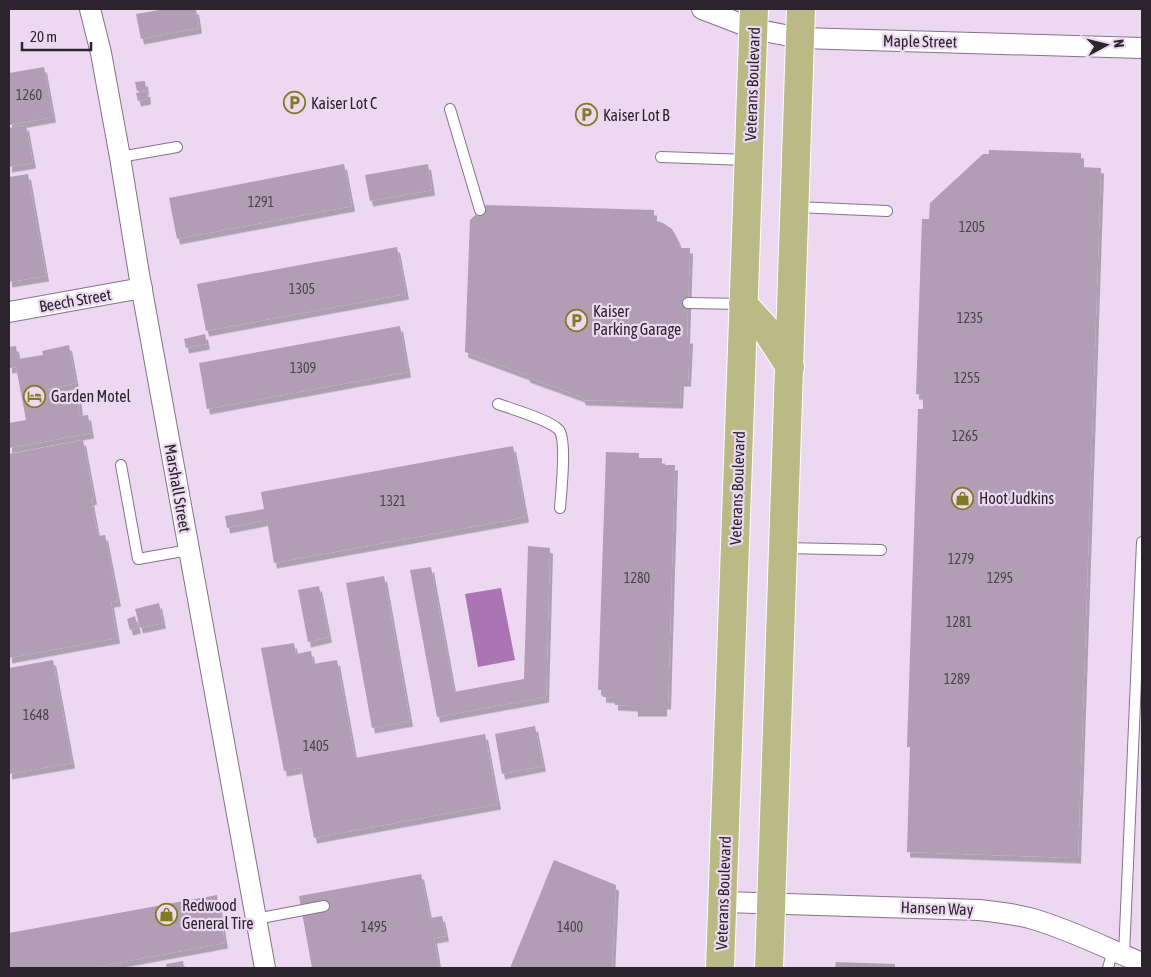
<svg xmlns="http://www.w3.org/2000/svg" width="1151" height="977" font-family="'Asap Condensed',sans-serif">
<style>
.water{fill:#ab75b4}
.building{fill:#b19eb5;filter:url(#shadow)}
.lines{fill:none;stroke-linecap:round;stroke-linejoin:round}
.service-casing{stroke:#867389;stroke-width:12}
.minor-casing{stroke:#867389;stroke-width:22}
.primary-casing{stroke:#fff;stroke-width:30}
.service{stroke:#fff;stroke-width:10}
.minor{stroke:#fff;stroke-width:20}
.primary{stroke:#bbb986;stroke-width:28}
.labels{text-anchor:middle;dominant-baseline:central;stroke-width:4.5;stroke-linejoin:round;paint-order:stroke}
.number-label{font-size:14px;fill:#4d424f}
.street-label{font-size:16px;fill:#2c242d;stroke:#ecd8f0}
.poi-label{font-size:16px;fill:#2c242d;stroke:#ecd8f0;text-anchor:start}
</style>
<defs>
<filter id="shadow"><feDropShadow dx="3" dy="5.5" stdDeviation="0" flood-color="#0004"/></filter>
</defs>
<rect width="100%" height="100%" fill="#ecd8f0"/>
<path class="water" d="M501 588 515 660 478 667 465 594Z"/>
<path class="building" d="M165 9H196L199 28 141 39 136 14Z
M44 67 53 117 9 125V73Z
M145 81 146 90 137 91 135 82Z
M147 91 148 99 138 101 136 93Z
M26 125 33 163 9 167V128Z
M989 150 1081 153V167L1101 168 1078 858 907 852 910 747H907L918 409H923V395L916 394 922 219H929L930 203 983 154H989Z
M344 164 352 206 177 239 169 198Z
M428 164 432 190 370 201 365 175Z
M28 174 46 276 9 282V177Z
M486 205 654 210V220L663 223 672 229 677 238 680 248H690L687 338H690L688 381H681L680 403 583 400 582 397 527 377V375L465 352 470 220Z
M397 247 406 294 206 331 197 284Z
M400 326 408 372 207 409 199 363Z
M205 334 207 344 186 348 184 339Z
M69 345 76 383 48 389 50 397 60 395V399L78 395 80 410 78 411 79 416 88 415 91 433 9 448V423L26 420 16 367 9 368V347L16 346 18 359 43 355 42 351Z
M83 440 94 499 91 500 98 536 105 535 118 601 111 602 117 638 9 658V454Z
M513 446 526 517 274 563 267 520 227 528 225 516 264 509 261 492Z
M606 452 639 453V458H662V465H675L668 704H664V711H635V706L615 705V698L603 697V690H598Z
M528 546 550 548 546 697 437 717 410 570 431 567 454 692 524 679Z
M384 576 410 721 372 728 346 583Z
M319 586 329 637 308 642 298 590Z
M159 603 163 623 140 628 135 609Z
M135 616 138 628 130 630 127 619Z
M294 643 296 654 311 651 313 664 337 660 355 758 485 734 498 804 314 838 301 768 284 771 261 648Z
M53 660 72 763 9 774V668Z
M535 726 543 766 502 774 495 734Z
M554 860 616 885 612 968H510Z
M421 874 430 918 442 916 446 936 434 938 439 968H312L299 896Z
M217 895 225 943 90 968H9V933Z
M183 961 184 968H167L166 964Z
M836 962 895 964V968H835Z"/>
<g class="lines">
<defs>
<path id="service" d="M450 109 480 210
M120 157 177 147
M661 157 748 160
M796 207 887 211
M688 303 742 304
M498 404C512 409 550 420 559 430 567 440 561 494 560 508
M121 465 138 559 189 550
M784 548 881 550
M256 919 324 906
M1124 955 1142 542
M1108 968 1113 950"/>
<path id="minor" d="M90 9 101 53 120 157 139 274 265 968
M702 9 754 29 800 38 1142 48
M9 312 142 288
M723 902 979 910C998 912 1015 914 1033 919 1071 930 1106 948 1142 963"/>
<path id="primary" d="M743 304 765 328 790 367
M720 968 754 9
M769 968 801 9"/>
</defs>
<use href="#service" class="service-casing"/>
<use href="#minor" class="minor-casing"/>
<use href="#primary" class="primary-casing"/>
<use href="#service" class="service"/>
<use href="#minor" class="minor"/>
<use href="#primary" class="primary"/>
</g>
<defs>
<symbol id="parking-ring" viewBox="-11 -11 22 22"><circle r="9.5" fill="#ecd8f0" stroke="#7e7b22" stroke-width="1.5"/><path d="M-3.5-5.5H1a3.5 3.5 0 0 1 0 7H-1V5.5H-3.5ZM-1-3.4V-.6H.8a1.4 1.4 0 0 0 0-2.8Z" fill="#7e7b22"/></symbol>
<symbol id="hotel-ring" viewBox="-11 -11 22 22"><circle r="9.5" fill="#ecd8f0" stroke="#7e7b22" stroke-width="1.5"/><path d="M-6-4.5h1.5V1H6V5H4.5V3h-9V5H-6ZM-4 0a1.8 1.8 0 1 1 3.6 0ZM.5 0V-2.5h3Q6-2.5 6 0Z" fill="#7e7b22"/></symbol>
<symbol id="shop-ring" viewBox="-11 -11 22 22"><circle r="9.5" fill="#ecd8f0" stroke="#7e7b22" stroke-width="1.5"/><path d="M-5-2.5h2.3a2.7 3.5 0 0 1 5.4 0H5L5.5 6h-11ZM-1.5-2.5h3a1.5 2.3 0 0 0-3 0Z" fill="#7e7b22"/></symbol>
</defs>
<g fill-rule="evenodd">
<use href="#parking-ring" x="282" y="90" width="25" height="25"/>
<use href="#parking-ring" x="574" y="102" width="25" height="25"/>
<use href="#parking-ring" x="564" y="308" width="25" height="25"/>
<use href="#hotel-ring" x="22" y="384" width="25" height="25"/>
<use href="#shop-ring" x="950" y="486" width="25" height="25"/>
<use href="#shop-ring" x="154" y="902" width="25" height="25"/>
</g>
<g class="labels">
<g class="number-label">
<text x="29" y="95">1260</text>
<text x="261" y="202">1291</text>
<text x="972" y="227">1205</text>
<text x="302" y="289">1305</text>
<text x="970" y="318">1235</text>
<text x="303" y="368">1309</text>
<text x="967" y="378">1255</text>
<text x="965" y="436">1265</text>
<text x="393" y="501">1321</text>
<text x="961" y="559">1279</text>
<text x="637" y="578">1280</text>
<text x="1000" y="578">1295</text>
<text x="959" y="622">1281</text>
<text x="957" y="679">1289</text>
<text x="36" y="715">1648</text>
<text x="316" y="746">1405</text>
<text x="374" y="927">1495</text>
<text x="570" y="927">1400</text>
</g>
<g class="street-label">
<text transform="translate(920 41) rotate(1)">Maple Street</text>
<text transform="translate(752 84) rotate(-88)">Veterans Boulevard</text>
<text transform="translate(75 300) rotate(-10)">Beech Street</text>
<text transform="translate(178 488) rotate(80)">Marshall Street</text>
<text transform="translate(737 488) rotate(-88)">Veterans Boulevard</text>
<text transform="translate(723 893) rotate(-88)">Veterans Boulevard</text>
<text transform="translate(937 908) rotate(2)">Hansen Way</text>
</g>
<g class="poi-label">
<text x="311" y="103">Kaiser Lot C</text>
<text x="603" y="115">Kaiser Lot B</text>
<text x="593" y="311">Kaiser<tspan x="593" dy="18">Parking Garage</tspan></text>
<text x="51" y="396">Garden Motel</text>
<text x="979" y="498">Hoot Judkins</text>
<text x="182" y="905">Redwood<tspan x="182" dy="18">General Tire</tspan></text>
</g>
</g>
<rect width="1151" height="977" fill="none" stroke="#2c242d" stroke-width="20"/>
<g transform="translate(1106 45) rotate(83)" stroke="#ecd8f0" stroke-width="4" paint-order="stroke">
<path d="M0-4L9 19L0 12L-9 19Z" fill="#2c242d"/>
<text y="-8" font-size="14" font-weight="bold" text-anchor="middle" fill="#2c242d">N</text>
</g>
<path d="M22 42v8h69v-8" fill="none" stroke="#2c242d" stroke-width="2.5"/>
<text x="30" y="42" font-size="15" fill="#2c242d" stroke="#ecd8f0" stroke-width="4" paint-order="stroke">20 m</text>
</svg>
